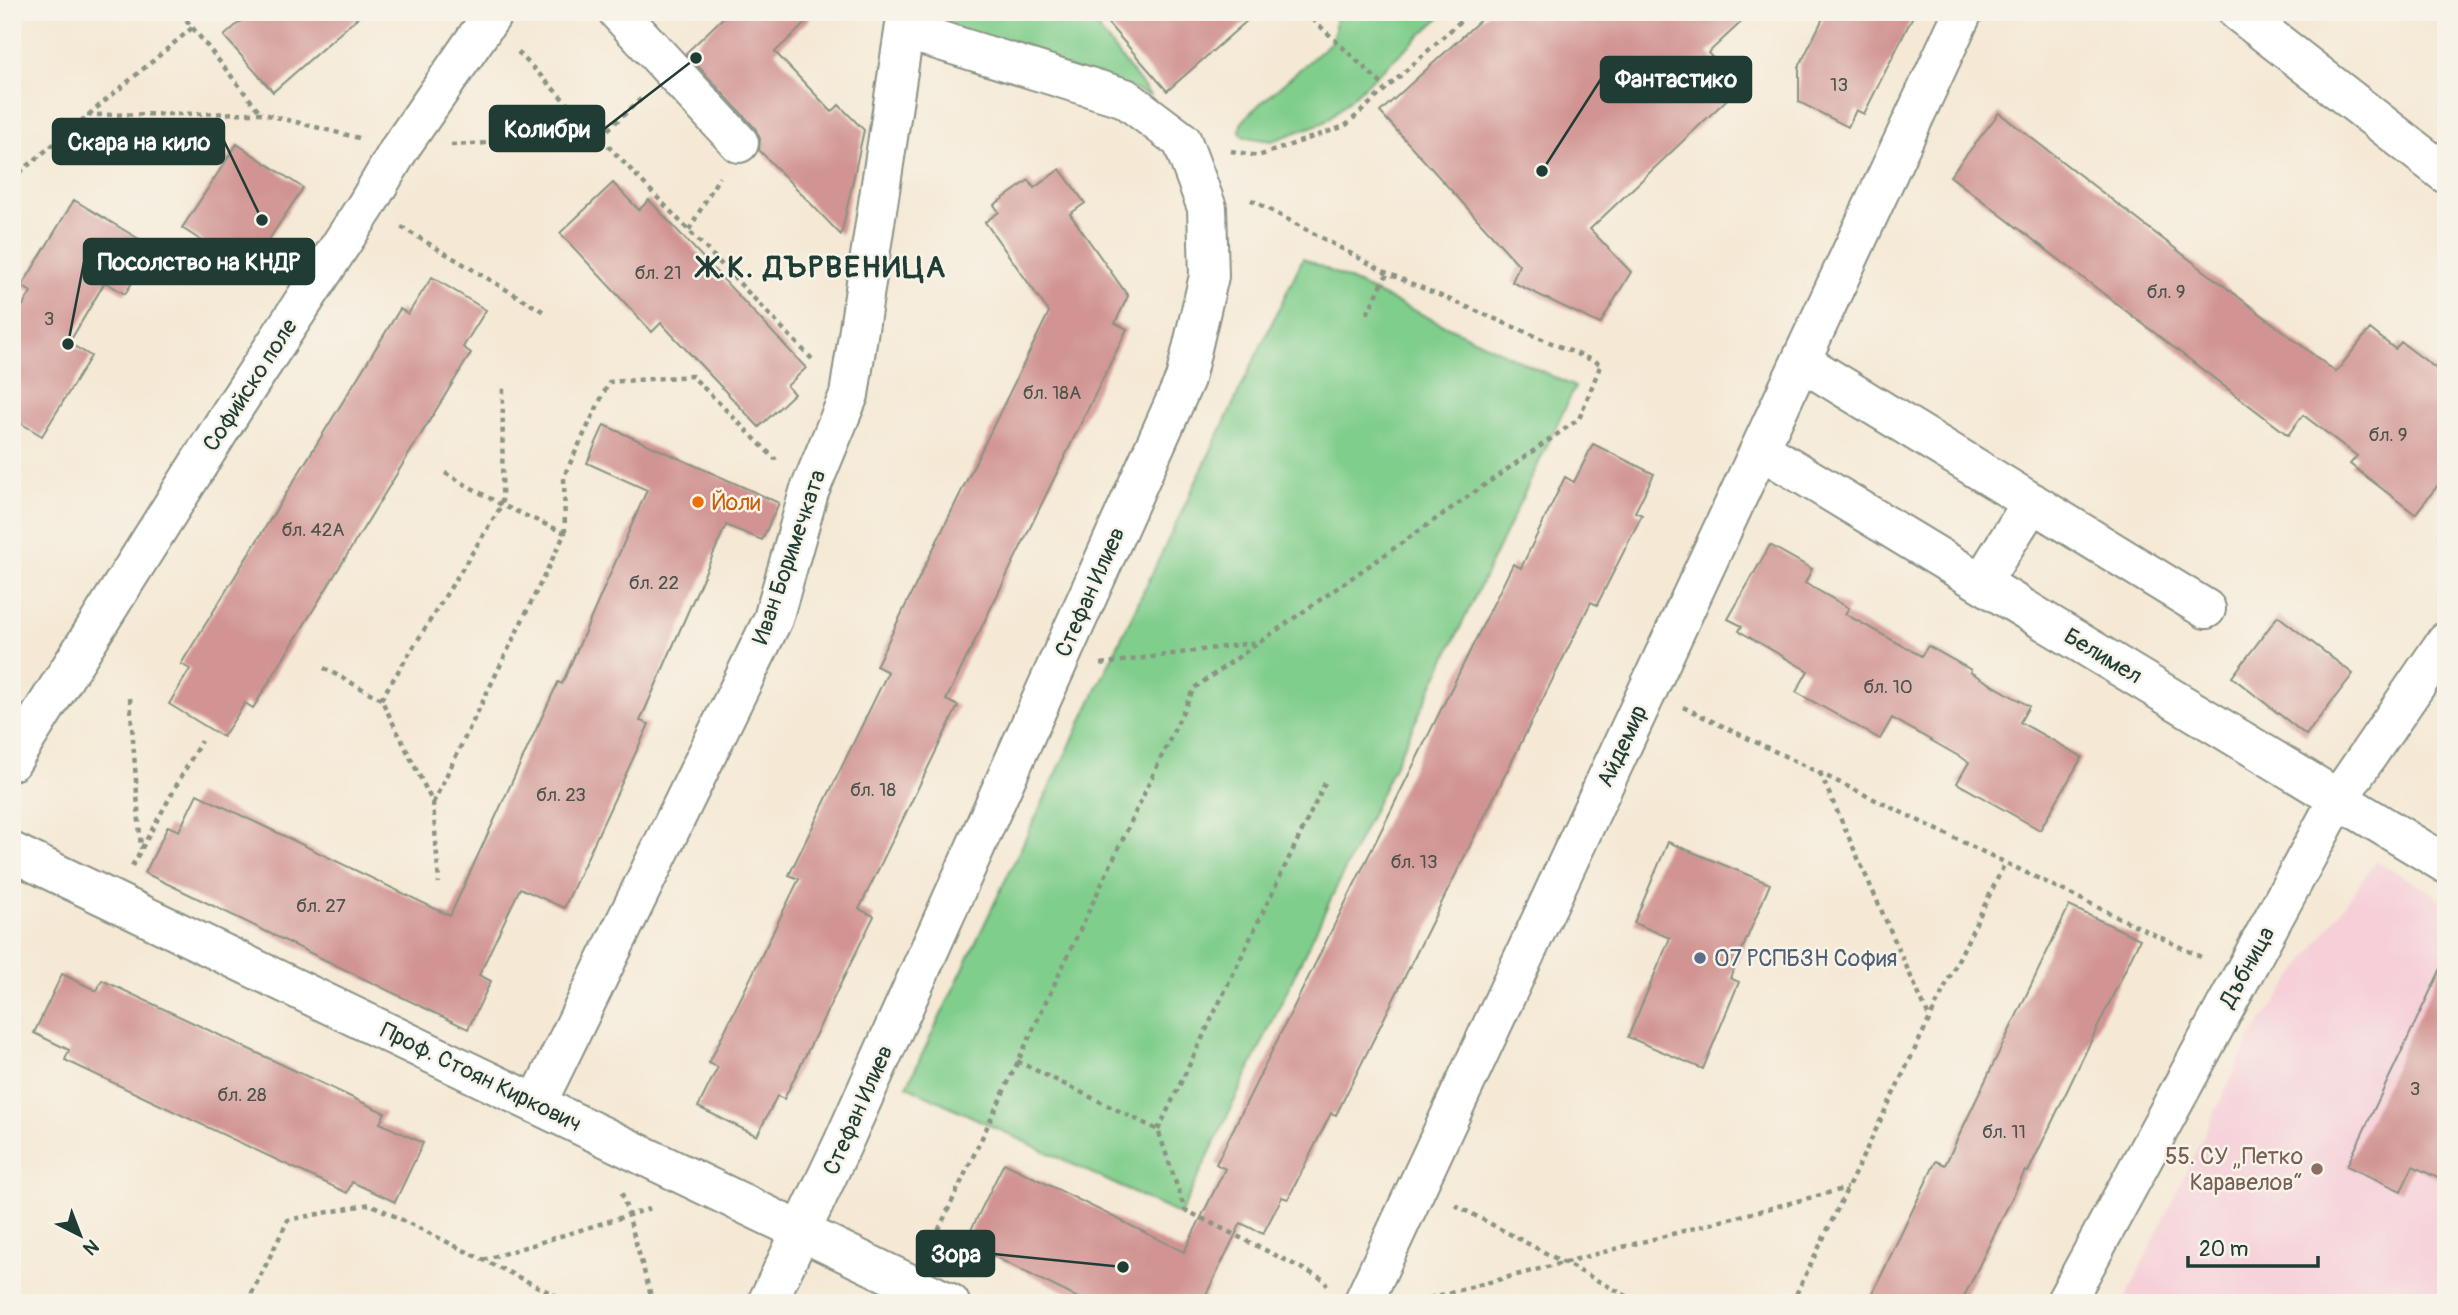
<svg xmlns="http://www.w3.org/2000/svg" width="2458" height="1315" font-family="Pangolin,sans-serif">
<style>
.built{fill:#f6cfd9}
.green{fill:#80ce8c;stroke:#508660;stroke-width:2}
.building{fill:#d19493}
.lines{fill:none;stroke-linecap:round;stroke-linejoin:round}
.minor-casing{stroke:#8a9384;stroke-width:42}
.major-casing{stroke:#8a9384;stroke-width:42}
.path{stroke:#8a9384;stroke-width:4.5;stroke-dasharray:5 5;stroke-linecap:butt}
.minor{stroke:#fff;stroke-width:38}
.major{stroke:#fff;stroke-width:38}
.food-dot{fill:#e8710a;stroke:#f7f3e8;stroke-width:2.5}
.service-dot{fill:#5c6f8a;stroke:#f7f3e8;stroke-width:2.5}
.education-dot{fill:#8d6e63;stroke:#f7f3e8;stroke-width:2.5}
.labels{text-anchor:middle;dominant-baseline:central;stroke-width:5;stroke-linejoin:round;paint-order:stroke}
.number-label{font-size:19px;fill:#4c534c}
.street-label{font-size:23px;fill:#1f3d34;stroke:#f7f3e8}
.food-label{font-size:23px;fill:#c56008;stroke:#f7f3e8;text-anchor:start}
.service-label{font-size:23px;fill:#4e5e75;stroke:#f7f3e8;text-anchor:start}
.education-label{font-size:23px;fill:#785e54;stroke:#f7f3e8;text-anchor:end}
.district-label{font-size:30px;font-weight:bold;letter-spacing:2px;fill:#1f3d34;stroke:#f7f3e8}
.leader{fill:none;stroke:#1f3d34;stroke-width:2.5}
.callout-dot{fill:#1f3d34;stroke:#f7f3e8;stroke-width:2.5}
.callout{fill:#1f3d34;stroke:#1f3d34;stroke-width:2.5}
.callout-label{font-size:24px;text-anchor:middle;font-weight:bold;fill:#fff}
</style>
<rect width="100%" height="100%" fill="#f7f3e8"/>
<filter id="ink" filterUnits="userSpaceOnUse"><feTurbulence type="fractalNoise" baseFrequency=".0143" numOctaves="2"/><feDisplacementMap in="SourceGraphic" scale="14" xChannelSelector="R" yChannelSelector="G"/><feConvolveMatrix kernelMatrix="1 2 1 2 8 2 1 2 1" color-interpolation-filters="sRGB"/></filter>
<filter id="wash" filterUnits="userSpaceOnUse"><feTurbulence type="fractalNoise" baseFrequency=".00686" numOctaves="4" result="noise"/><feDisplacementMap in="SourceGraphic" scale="28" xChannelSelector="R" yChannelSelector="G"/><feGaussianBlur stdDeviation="1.57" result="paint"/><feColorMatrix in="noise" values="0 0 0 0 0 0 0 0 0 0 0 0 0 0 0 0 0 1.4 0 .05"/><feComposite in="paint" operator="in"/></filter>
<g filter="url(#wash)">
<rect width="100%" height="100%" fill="#f5e9d5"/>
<path class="built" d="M2376 861 2446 901V1303H2123L2252 1035Z"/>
<path class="green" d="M924 12H1085L1150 95 923 19Z
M1335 12H1446L1325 122 1272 141 1244 137 1240 132 1241 124 1251 112 1330 43 1335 30Z
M1303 258 1575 387 1180 1215 907 1086Z"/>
<g id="blocks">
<path class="building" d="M251 12H364L273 92 224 36Z
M729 12H817L775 52 832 112 839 105 864 130 841 235 759 150 760 139 755 128 686 53Z
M1098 12H1257L1167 91Z
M1489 12H1752L1708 53 1740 87 1590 229 1631 272 1600 324 1512 282 1519 265 1380 112Z
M1826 12H1915L1864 114 1856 110 1848 127 1799 102V67Z
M1999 113 2336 372 2370 329 2395 349 2401 342 2446 376V475L2415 514 2350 464 2357 456 2303 415 2288 435 1950 176Z
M237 144 303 188 248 271 182 228Z
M1060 169 1085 203 1070 214 1128 296 1115 323 1127 329 946 700 958 706 859 909 874 916 784 1099 777 1096 757 1136 698 1107 718 1067 709 1063 799 879 789 875 888 672 876 666 1049 312 985 222 999 212 994 205 1029 180 1034 188Z
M613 183 639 210 649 200 806 368 787 386 794 394 759 427 661 323 652 332 560 233Z
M74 200 154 248 125 294 105 282 69 343 91 356 42 436 12 418V323L31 292 22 286Z
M432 277 486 310 463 347 471 353 253 708 245 703 223 737 169 704 190 669 181 664 400 309 408 314Z
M604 425 779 503 762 540 726 525 640 721 649 724 564 908 520 888 479 975 491 981 468 1029 145 873 168 826 179 831 197 794 450 916 558 682 562 684 647 490 587 463Z
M1593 444 1654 474 1635 512 1642 515 1597 605 1591 602 1336 1115 1331 1113 1288 1199 1282 1197 1263 1234 1241 1223 1202 1303H1088L965 1242 1004 1163 1184 1252 1225 1169 1216 1164 1513 564 1521 568 1565 477 1574 482Z
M1770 545 1812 569 1805 583 1849 608 1845 614 1921 656 1928 646 1971 670 1970 672 2029 706 2020 722 2082 757 2040 830 1957 783 1969 762 1892 718 1880 739 1796 692 1808 671 1739 631 1742 626 1728 619Z
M2278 616 2353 674 2306 735 2232 677Z
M1668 842 1770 884 1730 978 1739 982 1703 1069 1628 1037 1670 938 1634 923Z
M2069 906 2140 939 2028 1172 2025 1171 1961 1303H1868L1936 1161 1945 1165Z
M2446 958V1182L2413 1166 2401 1191 2347 1166Z
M62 974 97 991 102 980 385 1113 380 1123 423 1143 395 1202 352 1182 347 1193 65 1060 69 1050 34 1033Z"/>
</g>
</g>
<g filter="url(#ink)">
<use href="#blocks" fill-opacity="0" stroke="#8a9384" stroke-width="2"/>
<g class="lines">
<defs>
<path id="minor" d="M618 12 739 143
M1801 361 2206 609
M1760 449 2446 864
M1982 582 2032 502
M12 761 235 406 366 206 400 148 494 12
M12 852 950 1303
M537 1103 773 619 809 492 849 395 907 12
M767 1303 842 1145 1185 379 1209 276 1207 208 1182 141 1125 98 905 30
M1363 1303 1963 12
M2065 1303 2338 799 2446 641"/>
<path id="major" d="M2238 12 2446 174"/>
</defs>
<use href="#minor" class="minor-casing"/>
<use href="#major" class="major-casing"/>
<path class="path" d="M180 12 260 112
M1305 12 1385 87
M518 52 812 359
M87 115 260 113 359 138
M451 145 600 137 643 97
M1231 151 1258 156 1345 126 1464 18
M12 179 192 28
M401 227 544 312
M689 230 719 177
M1367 314 1387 274
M565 533 564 476 609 382 692 376 776 460
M1101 664 1259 642
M324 668 381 699 433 803 439 883
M130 698 141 849
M381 699 502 505 503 384
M1683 707 2205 959
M1820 773 1929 1017
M433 803 565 533 502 505 445 473
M132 866 201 741
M1017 1061 1158 1130 1185 1210 1323 1279 1327 1285
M1158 1130 1326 781
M622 1193 653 1303
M1455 1205 1640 1303
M930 1248 1194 688 1579 419 1601 364 1387 273 1248 198
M483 1260 655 1207
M247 1303 288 1220 370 1204 571 1303
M1410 1303 1847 1188
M1792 1303 2005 863"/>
<use href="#minor" class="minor"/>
<use href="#major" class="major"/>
</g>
</g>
<circle class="food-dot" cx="698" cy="502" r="7"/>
<circle class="service-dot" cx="1700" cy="958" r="7"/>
<circle class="education-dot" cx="2317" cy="1169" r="7"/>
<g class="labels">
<g class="number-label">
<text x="1839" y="85">13</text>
<text x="658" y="273">бл. 21</text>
<text x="2166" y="292">бл. 9</text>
<text x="49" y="319">3</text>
<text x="1052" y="393">бл. 18А</text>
<text x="2388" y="435">бл. 9</text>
<text x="313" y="530">бл. 42А</text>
<text x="654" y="583">бл. 22</text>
<text x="1888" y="687">бл. 10</text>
<text x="873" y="790">бл. 18</text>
<text x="561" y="795">бл. 23</text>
<text x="1414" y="862">бл. 13</text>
<text x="321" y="906">бл. 27</text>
<text x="2415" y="1089">3</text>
<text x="242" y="1095">бл. 28</text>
<text x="2004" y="1132">бл. 11</text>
</g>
<g class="street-label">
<text transform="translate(250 385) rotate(-57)">Софийско поле</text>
<text transform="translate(789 557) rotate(-71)">Иван Боримечката</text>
<text transform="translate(1090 592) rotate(-66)">Стефан Илиев</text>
<text transform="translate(2103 656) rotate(31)">Белимел</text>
<text transform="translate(1622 746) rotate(-65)">Айдемир</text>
<text transform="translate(2247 967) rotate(-61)">Дъбница</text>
<text transform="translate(481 1077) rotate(26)">Проф. Стоян Киркович</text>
<text transform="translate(858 1110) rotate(-66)">Стефан Илиев</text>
</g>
<g class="food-label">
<text x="712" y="502">Йоли</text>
</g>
<g class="service-label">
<text x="1714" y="958">07 РСПБЗН София</text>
</g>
<g class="education-label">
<text x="2303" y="1156">55. СУ „Петко<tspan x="2303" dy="26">Каравелов“</tspan></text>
</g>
<g class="district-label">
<text x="823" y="267">Ж.К. ДЪРВЕНИЦА</text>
</g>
</g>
<path class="leader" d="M1542 171L1601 79M696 58L604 129M262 220L224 141M68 344L84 262M1123 1267L994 1254"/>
<g class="callout-dot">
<circle cx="1542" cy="171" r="7"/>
<circle cx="696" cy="58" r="7"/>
<circle cx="262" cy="220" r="7"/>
<circle cx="68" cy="344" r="7"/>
<circle cx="1123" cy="1267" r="7"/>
</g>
<g class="callout">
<rect x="1601" y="57" width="150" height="45" rx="7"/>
<rect x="490" y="106" width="114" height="45" rx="7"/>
<rect x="53" y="119" width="171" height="45" rx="7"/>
<rect x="84" y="239" width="230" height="45" rx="7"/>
<rect x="917" y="1231" width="77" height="45" rx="7"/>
</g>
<g class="callout-label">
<text x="1676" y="87">Фантастико</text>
<text x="547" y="137">Колибри</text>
<text x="139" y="150">Скара на кило</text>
<text x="199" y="270">Посолство на КНДР</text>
<text x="956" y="1262">Зора</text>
</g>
<rect width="2458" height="1315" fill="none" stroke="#f7f3e8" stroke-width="42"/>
<g transform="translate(80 1235) rotate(138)" stroke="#f7f3e8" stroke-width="5" paint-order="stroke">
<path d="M0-5L12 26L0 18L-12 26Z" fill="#1f3d34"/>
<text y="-10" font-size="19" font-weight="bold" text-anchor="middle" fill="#1f3d34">N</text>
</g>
<path d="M2188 1256v10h130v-10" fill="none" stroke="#1f3d34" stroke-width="3.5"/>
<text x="2199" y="1256" font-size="21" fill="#1f3d34" stroke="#f7f3e8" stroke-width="5" paint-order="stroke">20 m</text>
</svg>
